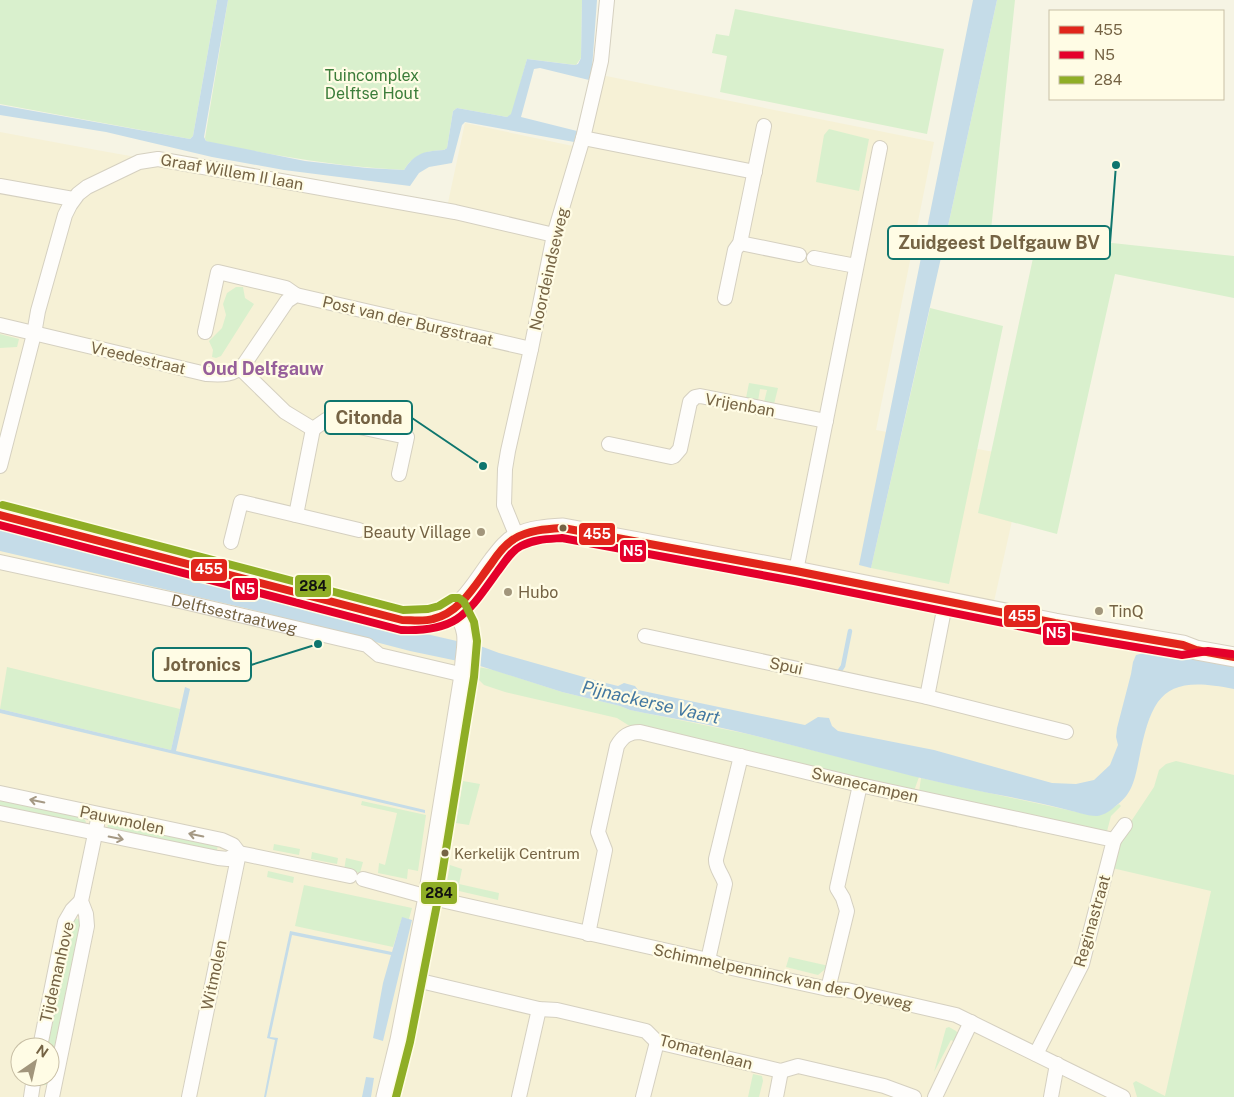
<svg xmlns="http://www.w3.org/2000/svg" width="1234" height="1097" font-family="'Public Sans',sans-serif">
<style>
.residential{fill:#f6f1d6;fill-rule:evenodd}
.green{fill:#d9f0cd}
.water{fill:#c5dce8}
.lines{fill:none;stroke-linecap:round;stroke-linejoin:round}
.stream{stroke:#c5dce8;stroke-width:4.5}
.street-casing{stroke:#d5d0c0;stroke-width:16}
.secondary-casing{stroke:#d7d1c1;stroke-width:21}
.street{stroke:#fefdfb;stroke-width:14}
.secondary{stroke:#fefdfb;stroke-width:19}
.bus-1-casing{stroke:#fffce5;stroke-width:11}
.bus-2-casing{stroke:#fffce5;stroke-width:11}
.bus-3-casing{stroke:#fffce5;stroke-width:11}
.bus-1{stroke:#e1251b;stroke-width:8}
.bus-2{stroke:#e4002b;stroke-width:8}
.bus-3{stroke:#8fae26;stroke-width:8}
.oneway{stroke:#a59984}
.bus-dot{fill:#756344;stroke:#fffce5;stroke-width:2}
.poi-dot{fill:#a2967c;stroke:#fffce5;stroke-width:2}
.labels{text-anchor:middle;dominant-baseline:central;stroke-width:4.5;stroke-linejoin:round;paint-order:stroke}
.bus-label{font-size:15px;fill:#756344;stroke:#fffce5;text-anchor:start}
.park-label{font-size:16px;fill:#3c7d3a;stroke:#fffce5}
.street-label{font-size:16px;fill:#756344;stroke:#fffce5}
.poi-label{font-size:16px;fill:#756344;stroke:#fffce5;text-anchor:start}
.neighbourhood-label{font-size:18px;font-weight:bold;fill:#965e9a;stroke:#fffce5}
.water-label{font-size:18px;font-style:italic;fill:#4378a1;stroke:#fffce5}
.leader{fill:none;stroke:#0f766e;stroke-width:2}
.callout-dot{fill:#0f766e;stroke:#fffce5;stroke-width:2}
.callout{fill:#fffce5;stroke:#0f766e;stroke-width:2}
.callout-label{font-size:18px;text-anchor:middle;font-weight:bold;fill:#756344}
.line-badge{stroke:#fffce5;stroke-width:2}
.badge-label{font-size:14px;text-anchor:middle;font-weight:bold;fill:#fff}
.pale-badge-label{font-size:14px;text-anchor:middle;font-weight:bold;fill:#111}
</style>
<rect width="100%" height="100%" fill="#f6f4e4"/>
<path class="residential" d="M601 75 934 142 876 430 1026 458 989 624 1176 657 1234 669V787L1168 1097H0V132L102 151 446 212 465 123 587 149ZM20 1047H50V1077H20Z"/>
<path class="green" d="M0 0H217L193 136 190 139 0 104Z
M228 0H582L581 58 576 65 527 59 512 114 507 117 457 108 453 111 447 148 444 150C426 151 414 154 404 170 339 167 277 156 213 143L206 141 205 138Z
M997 0H1015L991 230 1234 256V298L1115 274 1057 534 978 513 1033 258 945 240Z
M735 9 944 49 927 134 720 92 727 56 712 53 716 34 729 36Z
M829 129 869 139 859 191 816 182 824 135Z
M236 287H243L245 298 254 304 221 356 216 358 212 357 213 350 209 341 222 328 226 315 223 304 227 293Z
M930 308 1003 326 949 584 871 568Z
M0 334 19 339 17 347 0 348Z
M749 383 778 388 774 404 764 402 767 390 760 389 758 401 746 398Z
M7 667 180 709 171 750 0 709Z
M478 667 494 670 562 692 620 706 630 710 748 734 919 777 914 791 628 725 617 718 505 692 484 685 476 677Z
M1176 761 1234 775V1097H1137L1133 1083 1136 1081 1165 1096 1211 891 1112 868 1118 841 1154 787 1159 770 1166 764Z
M921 778 1086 814H1103L1119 804 1121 806 1111 816 1106 835 919 792Z
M463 781 480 784 469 825 456 823Z
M0 799 83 817 86 822 85 825 0 809Z
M362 801 426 815 418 871 408 869 407 879 378 873 379 863 385 865 397 813 361 805Z
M111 823 218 845 216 854 107 829 108 824Z
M274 844 300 849 299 855 273 850Z
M312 852 338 858 337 864 311 859Z
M346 858 363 862 360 873 344 870Z
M450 865 462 869 459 884 499 893 498 900 446 888Z
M268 871 294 877 293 883 267 877Z
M304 885 412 908 409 919 402 918 393 947 295 926Z
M73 918 79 919 82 923 49 1083 46 1085H41L37 1080 38 1077H50V1047H44Z
M789 957 829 966 818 975 786 967Z
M949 1027 956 1031 959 1035 955 1042 951 1040 934 1072 946 1028Z
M753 1074 762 1076 763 1081 759 1097H748Z"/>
<path class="water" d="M217 0H228L204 137 206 141 305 161 367 168 404 170C415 153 424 151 444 150L447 148 453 111 457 108 507 117 511 114 527 59 575 65 578 64 581 58 582 0H597L592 69 589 80 540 68 534 69 521 117 577 131 574 142 465 122 462 125 452 163 429 167 419 173 410 186 284 170 212 157 106 132 0 115V105L190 139 193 136Z
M973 0H997L945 240 871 568 859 565Z
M0 524 387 625 483 647 499 653 598 681 618 686 624 683 635 686 638 690 805 725 818 717 829 718 832 726 838 731 934 750 1052 783 1076 784 1094 780 1110 765 1118 745 1116 737 1117 728 1131 674 1133 662 1136 655C1165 646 1205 658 1234 664V689C1165 675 1152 693 1139 759 1135 778 1133 793 1117 805 1111 810 1105 815 1097 816 1086 816 1074 811 1064 809 1044 804 1025 800 1005 796 918 780 834 755 748 734 709 724 669 718 630 710L620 706 562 692 477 665 410 651 249 609 0 551Z
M185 687 190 689 176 751 425 810V813L0 713V709L171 750Z
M402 917 412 920 383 1041 373 1038 383 983 391 955 292 935 270 1037 278 1038 266 1097H264L275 1040 267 1038 290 931 392 952Z
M366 1077 374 1078 371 1097H362Z"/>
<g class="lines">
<path class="stream" d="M837 675 843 666 850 631"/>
<defs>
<g id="street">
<path d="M583 138 755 172"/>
<path d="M0 186 73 199"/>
<path d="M740 243 799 255"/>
<path d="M814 258 856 266"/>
<path d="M725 298 735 250 740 243 764 126"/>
<path d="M0 325 206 374C222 375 234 376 245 363L287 301 296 295 531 349"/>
<path d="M205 332 218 272 286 288 296 295"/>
<path d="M240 368 285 412 313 429 326 420 407 437 399 474"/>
<path d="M609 444 671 457 674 456 680 449 690 402 695 397 700 396 826 421"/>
<path d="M0 466 34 334 38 311 65 215 70 205 78 194 87 187 139 162 158 159 455 212 554 235"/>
<path d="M296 515 313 429"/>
<path d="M517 537 504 505 505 469 508 451 531 349 554 235 583 138 601 61 607 0"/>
<path d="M231 542 241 502 359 530"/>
<path id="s1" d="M0 562 184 602 367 645 379 655 464 675"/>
<path d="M796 571 880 148"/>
<path d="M645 636 927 697 1066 732"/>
<path d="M927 697 943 615 949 602"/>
<path d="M0 793 222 840 233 845 239 853"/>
<path d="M0 813 218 858 228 859 239 853 350 876"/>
<path d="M1114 840 1125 825"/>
<path d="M363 879 428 897 708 960 723 966 828 989 847 990 956 1015 1123 1097"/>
<path d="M588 934 605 850 598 832 617 746C623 736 629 732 640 732L860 785 1114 840 1082 964 1036 1054"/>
<path d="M708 960 725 884C723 875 715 868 716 859L741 756"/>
<path d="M412 979 539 1009 557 1010 646 1031 657 1042 781 1071 798 1066 884 1086 914 1097"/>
<path d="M828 989 847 911 843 898 837 888 860 785"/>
<path d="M40 1047 65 922 72 910 81 901"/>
<path d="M31 1097 34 1077"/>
<path d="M52 1097 87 926 86 914 81 901 99 815"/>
<path d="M189 1097 239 853"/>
<path d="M519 1097 539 1009"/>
<path d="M643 1097 657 1042"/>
<path d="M776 1097 781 1071"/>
<path d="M935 1097 971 1022"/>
<path d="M1051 1097 1057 1064"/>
</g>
<path id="secondary" d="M0 515 402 620C413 620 426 622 437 618 463 610 477 582 493 561 500 552 507 542 517 537 531 530 547 529 563 528L796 571 1055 623 1183 645 1196 650 1234 657
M386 1097 400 1040 428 897 464 675C465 645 474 636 455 607"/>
</defs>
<use href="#street" class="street-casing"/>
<use href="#secondary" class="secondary-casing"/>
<use href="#street" class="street"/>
<use href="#secondary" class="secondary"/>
<defs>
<path id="bus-1" d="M0 515 402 620C412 620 423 622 433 619 460 613 475 585 491 564 497 555 504 545 514 539 528 530 547 529 563 528L796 571 1055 623 1183 645 1196 650 1234 657"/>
<path id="bus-2" d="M0 525 401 630C458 632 467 614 498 571 505 562 511 551 521 546 534 539 549 539 562 538L794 581 1053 633 1182 655 1208 651 1232 654"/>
<path id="bus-3" d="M3 505 403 610 428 609 439 606 452 598H459L464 602 474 622 477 641 474 677 438 899 410 1042 396 1097"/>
</defs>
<use href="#bus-1" class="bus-1-casing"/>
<use href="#bus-2" class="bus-2-casing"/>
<use href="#bus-3" class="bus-3-casing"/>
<use href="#bus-1" class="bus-1"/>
<use href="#bus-2" class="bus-2"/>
<use href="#bus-3" class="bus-3"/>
</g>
<defs><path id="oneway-shaft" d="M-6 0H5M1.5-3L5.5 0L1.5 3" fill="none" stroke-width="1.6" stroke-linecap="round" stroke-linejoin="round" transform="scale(1.25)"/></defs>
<g class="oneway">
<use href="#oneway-shaft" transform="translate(37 801) rotate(-168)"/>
<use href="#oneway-shaft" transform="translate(196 835) rotate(-168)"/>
<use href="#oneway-shaft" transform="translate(116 838) rotate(11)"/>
</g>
<g class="bus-dot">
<circle cx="563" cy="528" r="4.5"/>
<circle cx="445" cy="853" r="4.5"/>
</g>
<g class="poi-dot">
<circle cx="481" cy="532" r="5"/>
<circle cx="508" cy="592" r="5"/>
<circle cx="1099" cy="611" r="5"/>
</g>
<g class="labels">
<g class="bus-label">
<text x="454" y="853">Kerkelijk Centrum</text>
</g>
<g class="park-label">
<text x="372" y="75">Tuincomplex<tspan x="372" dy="18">Delftse Hout</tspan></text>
</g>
<g class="street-label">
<text transform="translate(232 172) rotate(10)">Graaf Willem II laan</text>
<text transform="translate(549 269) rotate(-77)">Noordeindseweg</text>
<text transform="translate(408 321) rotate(13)">Post van der Burgstraat</text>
<text transform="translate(138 358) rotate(13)">Vreedestraat</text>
<text transform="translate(740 405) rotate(10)">Vrijenban</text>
<text stroke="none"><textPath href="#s1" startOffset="240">Delftsestraatweg</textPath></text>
<text transform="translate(786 666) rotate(12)">Spui</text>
<text transform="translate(865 785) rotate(13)">Swanecampen</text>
<text transform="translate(122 820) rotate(12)">Pauwmolen</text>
<text transform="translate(1092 921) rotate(-74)">Reginastraat</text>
<text transform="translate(57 972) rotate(-77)">Tijdemanhove</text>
<text transform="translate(214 975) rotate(-78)">Witmolen</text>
<text transform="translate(783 977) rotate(12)">Schimmelpenninck van der Oyeweg</text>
<text transform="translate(706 1052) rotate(15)">Tomatenlaan</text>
</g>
<g class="poi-label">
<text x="471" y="532" text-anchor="end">Beauty Village</text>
<text x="518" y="592">Hubo</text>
<text x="1109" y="611">TinQ</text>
</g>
<g class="neighbourhood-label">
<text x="263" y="368">Oud Delfgauw</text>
</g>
<g class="water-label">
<text transform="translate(651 702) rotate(13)">Pijnackerse Vaart</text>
</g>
</g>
<path class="leader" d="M1116 165L1110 243M483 466L412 418M318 644L251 665"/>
<g class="callout-dot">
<circle cx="1116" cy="165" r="5"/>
<circle cx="483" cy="466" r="5"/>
<circle cx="318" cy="644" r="5"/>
</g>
<g class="callout">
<rect x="888" y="226" width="222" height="33" rx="5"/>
<rect x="325" y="401" width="87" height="33" rx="5"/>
<rect x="153" y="648" width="98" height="33" rx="5"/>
</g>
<g class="callout-label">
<text x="999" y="249">Zuidgeest Delfgauw BV</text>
<text x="369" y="424">Citonda</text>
<text x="202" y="671">Jotronics</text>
</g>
<g class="line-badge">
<rect x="578" y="522" width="38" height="24" rx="5" fill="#e1251b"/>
<rect x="619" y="539" width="28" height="24" rx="5" fill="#e4002b"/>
<rect x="190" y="558" width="38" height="24" rx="5" fill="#e1251b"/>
<rect x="294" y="574" width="38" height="24" rx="5" fill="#8fae26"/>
<rect x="231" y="577" width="28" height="24" rx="5" fill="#e4002b"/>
<rect x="1003" y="604" width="38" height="24" rx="5" fill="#e1251b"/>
<rect x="1042" y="622" width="29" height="24" rx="5" fill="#e4002b"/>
<rect x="420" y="881" width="38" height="24" rx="5" fill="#8fae26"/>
</g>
<g class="badge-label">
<text x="597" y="539">455</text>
<text x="633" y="556">N5</text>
<text x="209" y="574">455</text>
<text x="245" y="594">N5</text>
<text x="1022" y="621">455</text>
<text x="1056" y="638">N5</text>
</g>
<g class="pale-badge-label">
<text x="313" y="591">284</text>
<text x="439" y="898">284</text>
</g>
<rect x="1049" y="10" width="175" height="90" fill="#fffce5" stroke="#c8bfa5"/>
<rect x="1059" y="26" width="25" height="8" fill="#e1251b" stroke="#c8bfa5"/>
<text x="1094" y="35" font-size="15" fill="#756344">455</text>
<rect x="1059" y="51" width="25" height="8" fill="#e4002b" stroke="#c8bfa5"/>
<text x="1094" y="60" font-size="15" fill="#756344">N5</text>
<rect x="1059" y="76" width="25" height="8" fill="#8fae26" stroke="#c8bfa5"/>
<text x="1094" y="85" font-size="15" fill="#756344">284</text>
<g transform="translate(35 1062) rotate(34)"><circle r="24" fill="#fffce5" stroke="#c8bfa5"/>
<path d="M0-4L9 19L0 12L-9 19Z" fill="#a2967c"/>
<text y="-8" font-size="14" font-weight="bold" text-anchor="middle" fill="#756344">N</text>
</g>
</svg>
